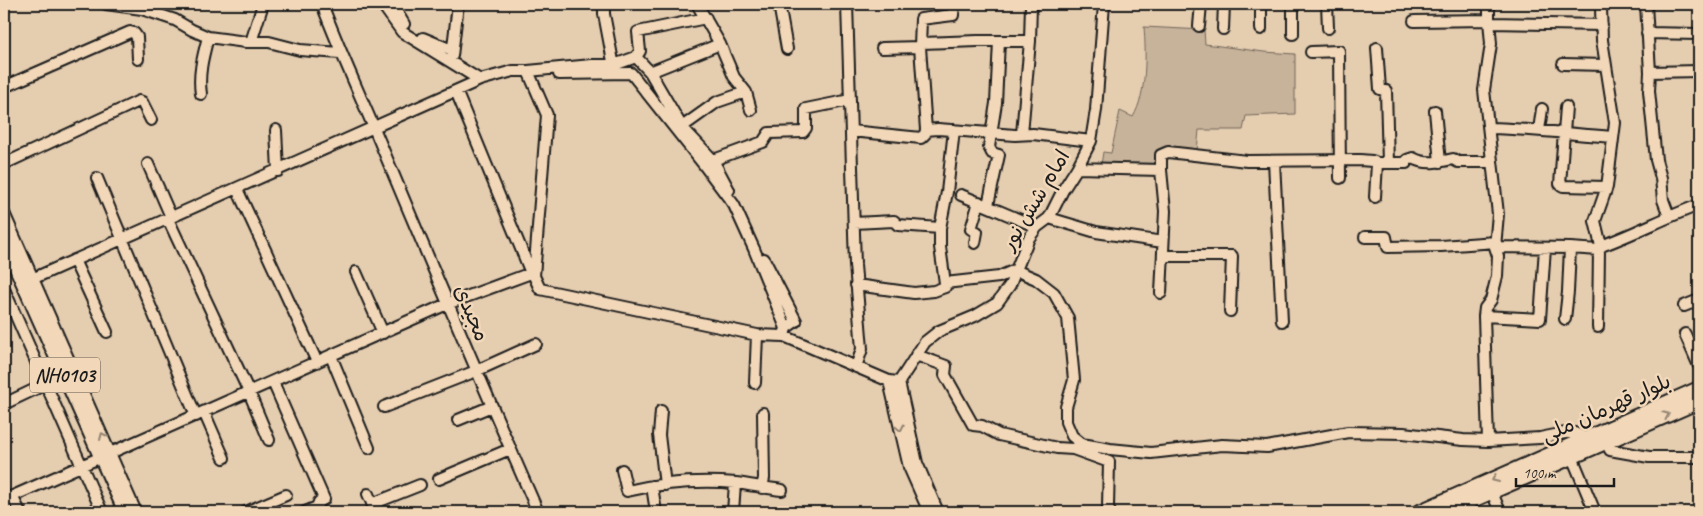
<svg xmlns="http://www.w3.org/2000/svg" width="1703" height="516" font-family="Caveat,'Playpen Sans Arabic',sans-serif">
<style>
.green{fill:#c7b29a;stroke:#72675b}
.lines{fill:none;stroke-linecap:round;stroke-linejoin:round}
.minor-casing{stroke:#1c1c1c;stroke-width:14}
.highway-casing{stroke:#1c1c1c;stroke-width:18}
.minor{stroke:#f2d8b9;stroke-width:10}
.highway{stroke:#f2d8b9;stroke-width:14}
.oneway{stroke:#928372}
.labels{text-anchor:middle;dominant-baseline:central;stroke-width:5;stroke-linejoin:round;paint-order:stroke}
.shield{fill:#f2d8b9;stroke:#5c544b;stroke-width:1}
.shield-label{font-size:20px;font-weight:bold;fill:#1c1c1c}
.street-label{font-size:21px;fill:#1c1c1c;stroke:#f2d8b9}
</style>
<rect width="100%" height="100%" fill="#e5cdb0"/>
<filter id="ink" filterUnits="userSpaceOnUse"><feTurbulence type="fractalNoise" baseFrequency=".02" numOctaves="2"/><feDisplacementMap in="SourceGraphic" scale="10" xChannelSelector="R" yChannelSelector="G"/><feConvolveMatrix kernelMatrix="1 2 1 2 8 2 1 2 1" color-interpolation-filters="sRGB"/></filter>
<g filter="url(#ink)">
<path class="green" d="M1144 27 1204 30 1205 44 1264 52 1295 54V114L1246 116 1243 130H1199L1197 151 1157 150 1155 165H1101L1103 152 1111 153 1120 111 1133 117C1147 93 1146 54 1144 27Z"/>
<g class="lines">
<defs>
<path id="minor" d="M106 4 142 9 175 20 192 30 208 37 246 42H269L300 50 340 53
M322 4C340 52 362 99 382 147 433 269 485 391 538 512
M382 4 402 32 480 80
M392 4 404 24
M604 4V14L615 72
M697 4 720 44
M779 4 787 49
M847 4 855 265 862 349 856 367
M1293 4V34
M1327 4 1328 28
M1646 4 1650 72 1649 91 1656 160 1661 178 1663 200 1669 216
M1601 8 1602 40 1615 123 1607 187 1595 221 1601 246C1634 234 1666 217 1699 205
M1414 21 1489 20
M1490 23 1602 25
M1199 26 1201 4
M1223 29 1224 4
M1261 29V4
M1647 33 1699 34
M423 38 452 50
M251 42 263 4
M882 48 920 47 922 43 978 41H1030
M1377 48 1380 89 1386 91 1388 163
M1311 52 1339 51 1340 178
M452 56 458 4
M636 57 650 72 682 127 713 160 729 190
M1563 64 1606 65
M528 71 547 115 534 276
M650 72 720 44 734 77 746 92 751 110
M1650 72 1699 71
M559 74 631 73 704 165 734 205 754 249 786 328 784 336
M4 87 130 32 134 33 137 37 138 59
M456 91 531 273
M201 94C198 74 203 56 208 37
M1566 107 1560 184 1563 186 1607 187
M1435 111 1440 162
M682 127 717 102 746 92
M1489 128C1531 129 1571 134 1612 137
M276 130 278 171
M926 130 920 47 921 19 953 15 954 4
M1539 130 1542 109
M851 131 921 138 925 134 926 130 938 129 1015 135 1033 134 1091 141
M1022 134 1030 41 1031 4
M1274 161 1282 321
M708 162 763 142 769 133 803 132 806 128V109L850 100
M4 164 139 101 142 102 151 120
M148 164 171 217
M1077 168 1161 170V155L1168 152 1247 161 1360 160 1372 161 1377 163H1406L1407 160 1413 158C1425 165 1440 162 1453 159L1458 162H1492
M1161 170 1165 211 1161 293
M97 178 196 416
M237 189 317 362
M961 195 1037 227
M1375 197 1377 163
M988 205 999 155 992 153 989 147 996 103 999 41
M4 213 136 512
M1049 218 1096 232 1163 242
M168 219 249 392 269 440
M854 223 894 221 898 225 940 228
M1365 237H1386L1388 247 1441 246 1496 242
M975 243 977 232 971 229 979 202
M1495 247 1570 248 1599 250
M1163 256H1232L1230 311
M764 259 796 321 786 328
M74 260 107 332
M356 272 383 333
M23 283 480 80 513 71H528L592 65H614L636 57 640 51 638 32 706 18
M945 283 940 247V228L947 192 954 130
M856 285 914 293 934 291 945 287V283L999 277 1015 270 1036 279 1054 293 1068 318 1074 380 1066 407V422L1072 436 1082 444 1110 449 1151 453 1222 445 1267 447 1348 432 1403 433 1463 440 1488 441 1540 438 1565 433H1575L1587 438
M4 289 102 512
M1684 306 1699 300
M1484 316 1540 319 1545 248
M1565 319 1568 292 1570 248
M1598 327 1599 250 1601 246
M1685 334 1699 366
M916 355 946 366 945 375 973 425 982 426 999 435 1057 448 1073 449 1109 462 1108 507 1110 512
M331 356 369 448
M889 381 909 467 929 512
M273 382 324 499 319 502 317 507 305 512
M899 382 917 463 938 512
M755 383 757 335
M4 404 46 384
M384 407 476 371 536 344
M661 411 659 435 665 485
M204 412 224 458
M458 420 492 406
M1488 441 1484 316 1485 308 1491 300 1497 276 1498 256 1495 247 1498 214 1484 90 1491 44 1489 20V4
M1606 441 1610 450 1649 457H1699
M1570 452 1595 512
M622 470 627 491C662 483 700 480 736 483 751 485 766 488 782 490
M439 479 510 449
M652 486 656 512
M762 488 764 478 763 413
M1492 492 1500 512
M368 494 376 512
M12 496 20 512
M4 500 447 304 531 273 534 276 540 289 757 335 784 336 889 381 899 382 925 342 939 331 975 316 997 303 1010 285 1029 238 1037 227 1049 218 1063 190 1077 168 1091 141 1096 110 1104 4
M372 504 420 485
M246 512 286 495
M733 512 735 483"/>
<path id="highway" d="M4 239 126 512
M1420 512 1699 389
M1445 512 1699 401"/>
</defs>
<use href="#minor" class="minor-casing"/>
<use href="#highway" class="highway-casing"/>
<use href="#minor" class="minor"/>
<use href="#highway" class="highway"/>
</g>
<defs><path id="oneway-chevron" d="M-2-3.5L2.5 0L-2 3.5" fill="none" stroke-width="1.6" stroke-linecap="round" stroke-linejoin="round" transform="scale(1.25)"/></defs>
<g class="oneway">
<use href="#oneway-chevron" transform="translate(1666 415) rotate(-24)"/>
<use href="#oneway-chevron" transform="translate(900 428) rotate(77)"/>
<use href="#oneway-chevron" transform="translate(103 436) rotate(-114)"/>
<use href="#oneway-chevron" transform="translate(1495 479) rotate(156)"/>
</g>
</g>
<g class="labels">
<rect class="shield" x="30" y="357.5" width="70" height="35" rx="4"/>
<g class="shield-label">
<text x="65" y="375">NH0103</text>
</g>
<g class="street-label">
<text transform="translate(1035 200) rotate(-59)">امام شش نور</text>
<text transform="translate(472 313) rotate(67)">مجیدی</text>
<text transform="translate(1606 408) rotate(-24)">بلوار قهرمان ملی</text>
</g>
</g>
<rect width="1703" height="516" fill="none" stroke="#f2d8b9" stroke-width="20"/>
<rect x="10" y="10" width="1683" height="496" fill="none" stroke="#1c1c1c" stroke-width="2" filter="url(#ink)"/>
<path d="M1516 478v8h98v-8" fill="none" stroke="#1c1c1c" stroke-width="2.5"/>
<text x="1523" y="478" font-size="15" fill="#1c1c1c" stroke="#f2d8b9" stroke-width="4" paint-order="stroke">100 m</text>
</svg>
